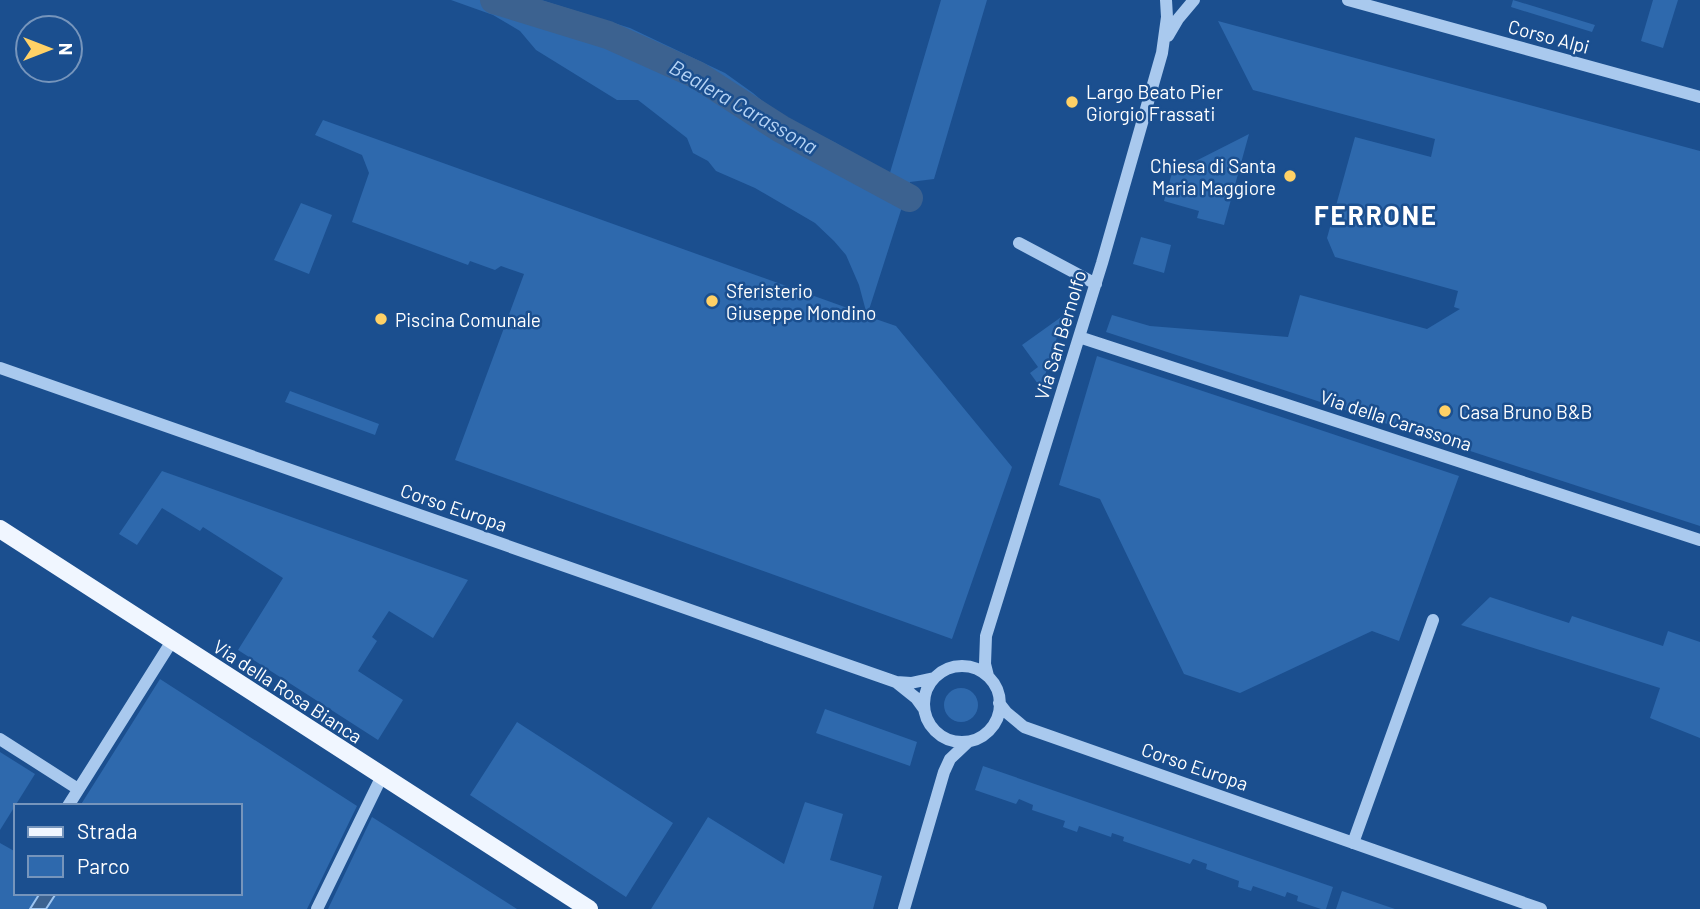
<svg xmlns="http://www.w3.org/2000/svg" width="1700" height="909" font-family="Barlow,sans-serif">
<style>
.green{fill:#2e69ad}
.water{fill:#3c6290;stroke:#9cc4f0;stroke-width:2}
.lines{fill:none;stroke-linecap:round;stroke-linejoin:round}
.canal{stroke:#3c6290;stroke-width:28}
.minor{stroke:#a9c9ee;stroke-width:12}
.major{stroke:#f0f6ff;stroke-width:18}
.poi-dot{fill:#ffd166;stroke:#1b4f8f;stroke-width:2.5}
.labels{text-anchor:middle;dominant-baseline:central;stroke-width:5;stroke-linejoin:round;paint-order:stroke}
.street-label{font-size:19px;fill:#fff;stroke:#1b4f8f}
.poi-label{font-size:19px;fill:#fff;stroke:#1b4f8f;text-anchor:start}
.water-label{font-size:21px;font-style:italic;fill:#b5d3f5;stroke:#1b4f8f}
.district-label{font-size:26px;font-weight:bold;letter-spacing:2px;fill:#fff;stroke:#1b4f8f}
</style>
<rect width="100%" height="100%" fill="#1b4f8f"/>
<path class="green" d="M451 0H541L630 28 725 73 753 93 779 115 836 143 889 176 941 0H987L934 179 910 182 867 316 896 326 1012 467 952 639 455 460 524 274 501 266 495 270 470 261 468 265 352 222 369 173 362 155 315 135 323 120 867 315 859 285 846 255 834 241 815 223 755 188 716 171 708 161 693 153 687 138 638 100H617L536 50 520 31 510 25 493 15Z
M1513 0 1595 25 1592 32 1511 7Z
M1653 0H1678L1663 48 1641 41Z
M1218 21 1700 151V526L1106 332 1112 315 1150 326 1288 337 1300 295 1427 329 1460 309 1454 307 1458 291 1335 257 1327 238 1355 137 1431 157 1435 139 1253 90Z
M1249 134 1224 225 1197 218 1199 211 1164 201 1172 173Z
M301 203 332 215 309 274 274 260Z
M1141 237 1171 245 1164 273 1133 264Z
M1064 315 1041 388 1030 373 1038 367 1022 345Z
M1097 356 1459 476 1399 641 1372 631 1240 693 1184 674 1100 499 1059 485Z
M290 391 379 424 375 435 285 402Z
M162 471 468 580 433 638 389 611 372 637 377 641 358 671 403 700 378 740 238 650 283 578 203 527 200 531 162 508 137 545 119 534Z
M1490 597 1569 623 1572 616 1663 646 1668 631 1700 642V738L1650 718 1660 688 1461 625Z
M160 679 357 806 307 909H0V843L16 852V893H240V806H80Z
M944 705a17 17 0 1 1 34 0a17 17 0 1 1-34 0Z
M825 709 917 742 910 766 816 733Z
M517 722 673 823 626 897 470 795Z
M0 752 35 774 0 830Z
M983 766 1333 887 1326 909H1321L1297 901 1298 896 1287 892 1285 897 1253 886 1251 891 1238 887 1239 881 1206 869 1207 864 1193 859 1190 864 1123 841 1124 837 1112 833 1111 837 1079 826 1077 832 1063 827 1065 821 1032 810 1033 805 1019 799 1016 804 975 790Z
M805 802 843 814 830 860 882 876 873 909H651L708 817 784 864Z
M372 817 517 909H328Z
M1342 891 1395 909H1336Z"/>
<path class="water" d="M40 893 55 895 46 909H30Z"/>
<g class="lines">
<path class="canal" d="M494 0 608 35 697 75 781 129 909 198"/>
<path class="minor" d="M1348 0 1700 97
M1168 36 1178 19 1194 0
M1019 243 1096 284
M1079 337 1700 540
M0 368 896 682 911 683 934 678
M924 704a38 38 0 1 1 76 0a38 38 0 1 1-76 0Z
M988 676 985 664 986 636 1102 263 1162 53 1167 17 1166 0
M896 682 916 698 924 709
M999 703 1006 712 1024 727 1541 909
M0 739 78 789
M68 806 172 641
M1353 843 1433 620
M317 909 382 776
M904 909 944 772 950 759 968 742"/>
<path class="major" d="M0 529 589 909"/>
</g>
<g class="poi-dot">
<circle cx="1072" cy="102" r="7"/>
<circle cx="1290" cy="176" r="7"/>
<circle cx="712" cy="301" r="7"/>
<circle cx="381" cy="319" r="7"/>
<circle cx="1445" cy="411" r="7"/>
</g>
<g class="labels">
<g class="street-label">
<text transform="translate(1549 36) rotate(15)">Corso Alpi</text>
<text transform="translate(1060 335) rotate(-73)">Via San Bernolfo</text>
<text transform="translate(1396 420) rotate(18)">Via della Carassona</text>
<text transform="translate(454 507) rotate(19)">Corso Europa</text>
<text transform="translate(288 691) rotate(33)">Via della Rosa Bianca</text>
<text transform="translate(1195 766) rotate(19)">Corso Europa</text>
</g>
<g class="poi-label">
<text x="1086" y="91">Largo Beato Pier<tspan x="1086" dy="22">Giorgio Frassati</tspan></text>
<text x="1276" y="165" text-anchor="end">Chiesa di Santa<tspan x="1276" dy="22">Maria Maggiore</tspan></text>
<text x="726" y="290">Sferisterio<tspan x="726" dy="22">Giuseppe Mondino</tspan></text>
<text x="395" y="319">Piscina Comunale</text>
<text x="1459" y="411">Casa Bruno B&amp;B</text>
</g>
<g class="water-label">
<text transform="translate(744 106) rotate(30)">Bealera Carassona</text>
</g>
<g class="district-label">
<text x="1376" y="214">FERRONE</text>
</g>
</g>
<rect x="14" y="804" width="228" height="91" fill="#1b4f8f" stroke="#7695bc" stroke-width="2"/>
<rect x="28" y="827" width="35" height="10" fill="#f0f6ff" stroke="#7695bc" stroke-width="2"/>
<text x="77" y="839" font-size="21" fill="#ffffff">Strada</text>
<rect x="28" y="856" width="35" height="21" fill="#2e69ad" stroke="#7695bc" stroke-width="2"/>
<text x="77" y="874" font-size="21" fill="#ffffff">Parco</text>
<g transform="translate(49 49) rotate(90)"><circle r="33" fill="#1b4f8f" stroke="#7695bc" stroke-width="2"/>
<path d="M0-5L12 26L0 18L-12 26Z" fill="#ffd166"/>
<text y="-10" font-size="19" font-weight="bold" text-anchor="middle" fill="#ffffff">N</text>
</g>
</svg>
